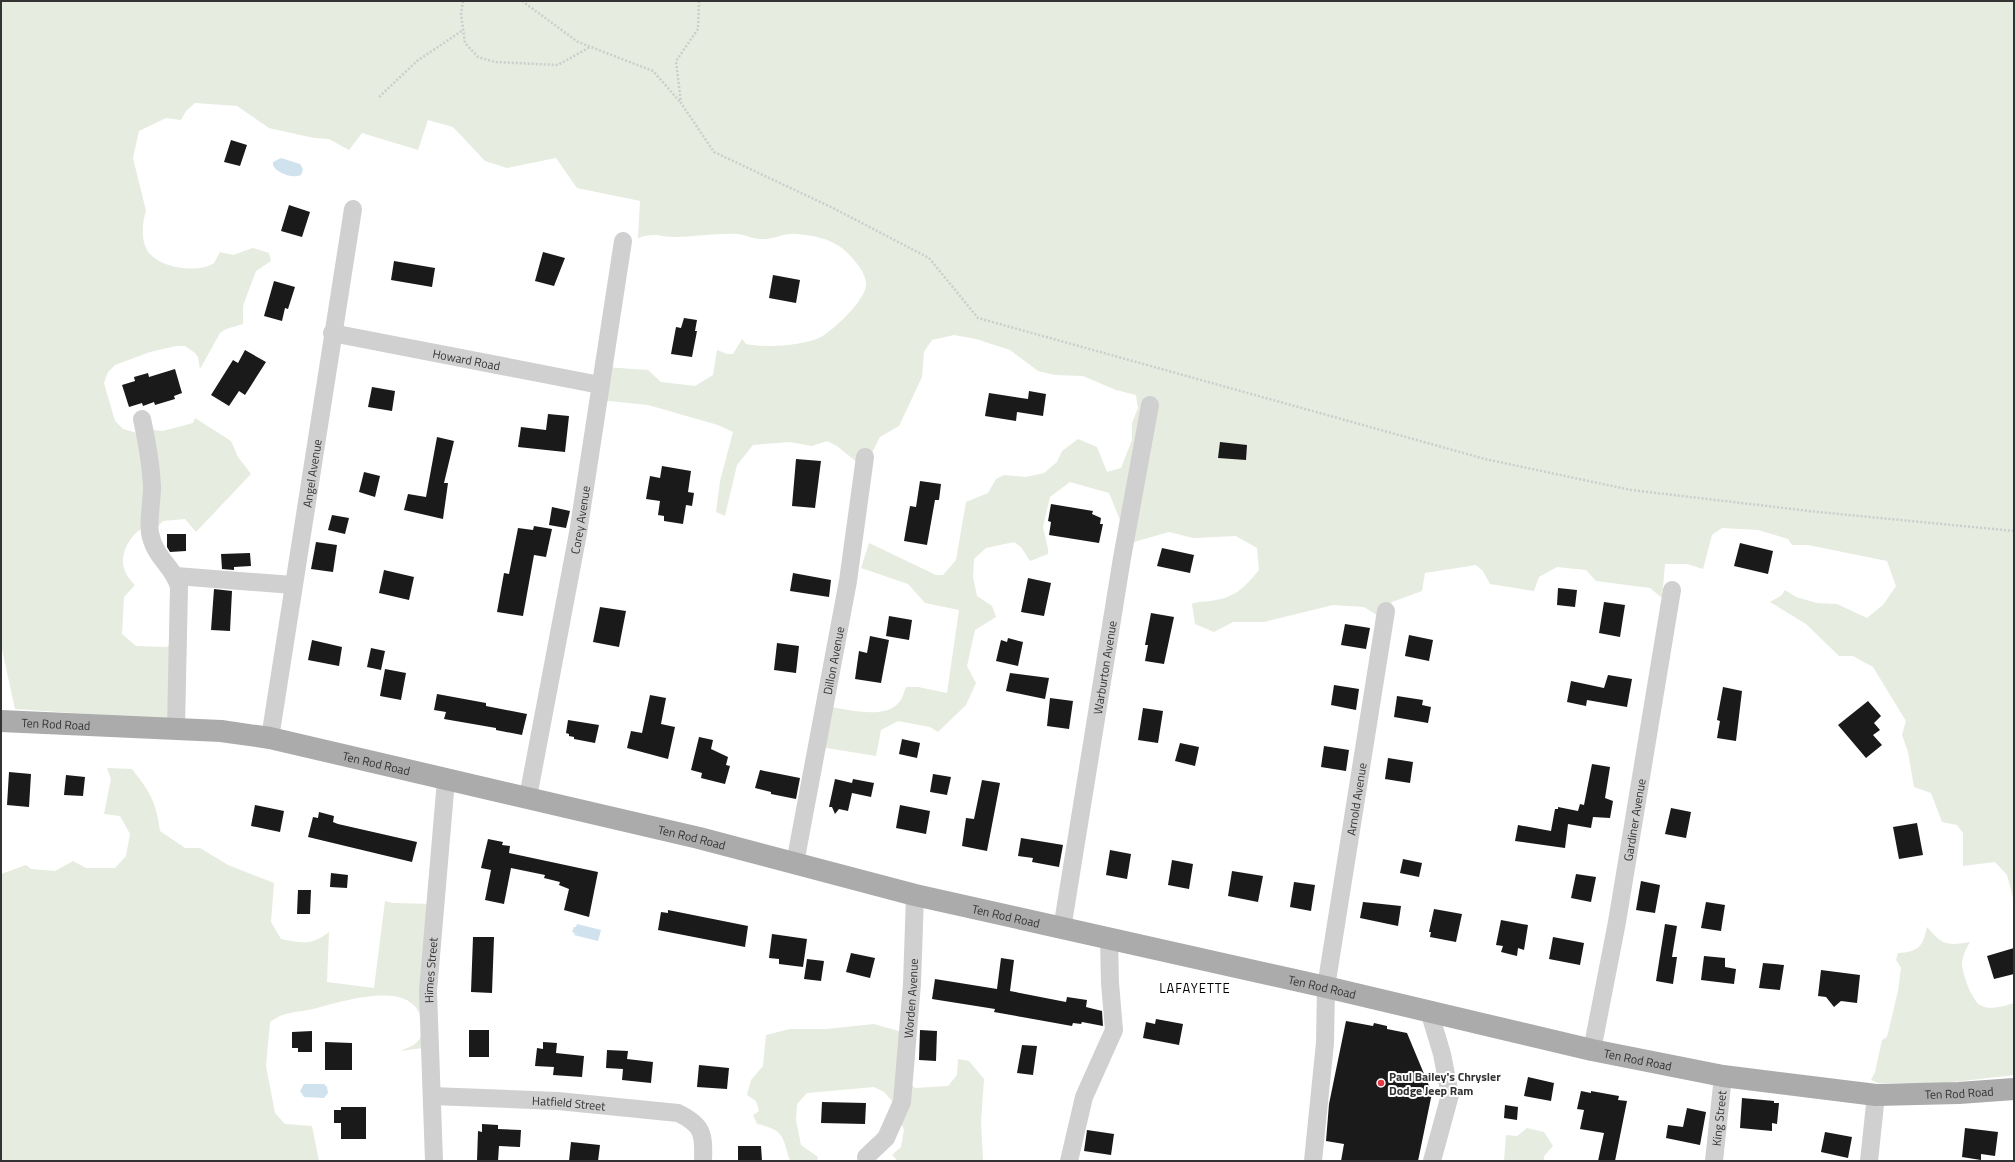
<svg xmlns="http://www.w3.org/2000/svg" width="2015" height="1162" font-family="'Titillium Web',sans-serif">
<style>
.green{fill:#e6ecdf}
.water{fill:#cfe2ee}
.building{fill:#1a1a1a}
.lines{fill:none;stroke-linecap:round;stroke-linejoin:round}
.path{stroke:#cdcdcd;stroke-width:2.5;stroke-dasharray:2 2;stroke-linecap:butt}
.minor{stroke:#d0d0d0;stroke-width:18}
.major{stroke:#ababab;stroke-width:22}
.poi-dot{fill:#e63946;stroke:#fff;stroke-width:1.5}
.labels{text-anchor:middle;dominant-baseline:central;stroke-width:4;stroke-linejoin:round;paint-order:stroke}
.street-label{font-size:12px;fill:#333;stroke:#fff}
.poi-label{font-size:12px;font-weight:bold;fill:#333;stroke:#fff;text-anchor:start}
.neighbourhood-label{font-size:13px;letter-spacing:1px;fill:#000;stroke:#fff}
</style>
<rect width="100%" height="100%" fill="#fff"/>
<path class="green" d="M1 1H2014V902L2007 875 1995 862 1963 866V833L1957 825 1942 822 1931 793 1914 787 1908 752 1902 735 1906 721 1873 667 1853 656H1839L1806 624 1770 602 1782 595 1785 590 1796 597 1817 603 1837 604 1867 618 1883 605 1896 586 1887 561 1808 545H1792L1788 539 1758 530 1722 528 1712 535 1703 569 1687 564H1665L1662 598 1650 588 1596 581 1586 570 1557 567 1539 577 1534 591 1490 584 1483 571 1476 565 1425 573 1422 591 1392 602 1383 619 1364 607 1333 605 1264 622H1233L1214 632 1195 624 1192 604C1199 601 1203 602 1210 601 1235 598 1244 588 1259 570L1257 548 1236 536 1193 538 1169 532 1127 544 1126 535 1109 493 1070 482 1050 497 1043 527 1048 549V554L1030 561 1021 547 1014 542 986 548 974 559 973 577 977 596 992 606 996 617 975 630 967 666 976 683 966 705 938 732 930 727 898 721 881 730 876 756 820 747 826 706C846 709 886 721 900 701 903 698 904 691 906 687H918L947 693 959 610 925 603 908 584 861 568 869 543 936 575H943L956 560 966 502 988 493 996 479 1004 475 1026 477 1044 473 1057 462 1062 451 1078 439 1097 447 1107 472 1121 468 1132 440V423L1138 408 1136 395 1116 390 1083 376 1055 375 1038 371 1010 350 976 339 954 335 932 340 924 352 922 377 899 426 880 437 864 468 837 446 827 441 812 446 790 442 753 445 737 465 725 516 716 512 720 481 733 432 718 425 648 405 599 400 605 367 648 370 661 382 695 386 713 375 717 350 727 354H733L742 339 746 344C766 348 802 346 821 337 834 330 868 298 866 283 865 273 859 266 853 259 839 241 820 236 797 234 785 232 773 240 761 239 754 239 745 235 738 234 716 233 695 237 674 237 657 237 657 232 638 238L640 201 577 188 556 158 507 168 485 161 453 127 428 120 418 150 362 133 349 150 329 139 314 138 269 128 237 106 195 103 186 111 181 120 166 118 139 131 133 158 146 211C142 222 141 240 147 250 157 268 198 274 214 263L220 252 233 255 253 248 269 253 271 261 256 271 243 306V324L226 329 220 333 200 369 198 357 195 353 185 346H176L150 352 115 365 108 372 104 383 115 421 123 429 137 433 153 430 163 431 193 423 195 418 231 441 238 457 251 474 196 532 185 519 163 521 158 526C139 522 122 545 123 563 124 572 129 579 135 585L124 597 122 634 136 646 167 647 172 642 177 720 15 709 1 645Z
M107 768 132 769C150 792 156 801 160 831L185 848H200L228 865 274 883 271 922 281 939C302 943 311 946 329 932L327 982 374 988 385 901 393 903 435 904 430 1047 400 1051C413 1046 423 1042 422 1027 421 975 343 1001 313 1009 296 1013 285 1011 270 1022L266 1066 275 1113 285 1124 312 1126 319 1161H1V874L26 865 31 869 55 871 73 861 86 868H115L126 856 130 834 120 816 104 814 111 779Z
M1927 927C1942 945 1947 946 1970 942 1966 948 1963 955 1962 962 1962 973 1971 999 1980 1005 1990 1011 2004 1006 2014 1003V1075L1946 1083H1878L1871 1080 1875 1072 1882 1040 1887 1037 1898 991 1901 968 1896 960 1898 953C1919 952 1923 946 1927 927Z
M874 1024 902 1032 903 1078 915 1088 948 1086 957 1075 958 1059 969 1061 984 1079 981 1122 983 1161H898L892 1155 901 1147 904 1130 892 1101 884 1092 874 1087 807 1093 797 1104 796 1120 801 1145 818 1157 817 1161H790C782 1136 785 1130 757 1124L753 1115 759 1111 756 1101 747 1095 751 1080 763 1066 766 1035 790 1029H826Z
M1527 1128 1544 1132 1553 1146 1544 1156V1161H1504L1506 1135 1517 1136Z"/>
<path class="water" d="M281 158 300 164 303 169 301 175C293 179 276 173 273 165V162Z
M577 924 601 930 598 941 574 935 575 933 572 932 574 927H576Z
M304 1084H324L327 1087 328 1093 324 1098 304 1097 300 1091Z"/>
<path class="building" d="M231 140 247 145 240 166 224 162Z
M289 205 310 212 302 237 281 231Z
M543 252 565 258 554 286 535 281Z
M394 261 435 268 432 287 391 280Z
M773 275 800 280 796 303 769 298Z
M274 281 295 287 288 309 285 308 282 321 264 316Z
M684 318 697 320 695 331H697L692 357 671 354 676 327 681 328Z
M245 350 266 362 245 395 239 391 229 406 211 395 233 360 238 363Z
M175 369 182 393 174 396 175 399 155 405 154 402 143 406 142 403 129 407 122 385 135 381 134 377 148 373 149 377Z
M372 387 395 391 392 411 368 407Z
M1029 391 1046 394 1043 416 1017 412 1016 421 985 416 989 393 1028 399Z
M548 414 569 416 565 452 518 447 521 427 546 430Z
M437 437 454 441 444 483H448L443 519 404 510 408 494 426 497Z
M1220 442 1247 445 1246 460 1218 458Z
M796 459 821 461 815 508 792 506Z
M662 466 691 471 688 492 694 493 692 506 686 505 683 524 664 521V516L658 515 660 501 646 499 650 476 660 478Z
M364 472 380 476 375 497 359 492Z
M920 481 941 484 939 500H935L927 545 904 541 910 506 916 507Z
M1051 504 1093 511 1092 514 1101 518 1100 524H1103L1099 543 1049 535 1051 522 1048 521Z
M552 507 570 511 566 528 549 525Z
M332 515 349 518 345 534 328 530Z
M534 526 552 529 546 557 534 555 523 616 497 612 504 573 509 574 518 528 533 530Z
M167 534H186V551L170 552 167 547Z
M316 542 337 545 333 572 311 569Z
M1740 543 1773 551 1768 574 1734 566Z
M1162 548 1194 555 1190 573 1157 566Z
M250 553 251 566 234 567V570L222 569 221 554Z
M384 570 414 577 409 600 379 593Z
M793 573 831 580 829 597 790 591Z
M1028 578 1051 583 1044 616 1021 612Z
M1558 588 1577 590 1575 607 1557 605Z
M214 589 232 591 230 631 211 630Z
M1604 602 1625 605 1620 637 1599 633Z
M600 607 626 611 619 647 593 642Z
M1151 613 1174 617 1164 664 1145 661 1148 645H1145Z
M889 616 912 620 909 640 886 636Z
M1345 624 1370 628 1366 649 1341 645Z
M1409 635 1433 640 1429 661 1405 656Z
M870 636 889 640 881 683 855 679 859 651 867 653Z
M1008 638 1023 642 1018 666 996 661 1001 640 1007 642Z
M312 640 342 647 339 666 308 660Z
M777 643 799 646 796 673 774 670Z
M371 648 385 651 381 670 367 667Z
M385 669 406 673 401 700 380 696Z
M1010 673 1049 678 1045 699 1006 691Z
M1608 675 1632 679 1627 707 1587 700 1586 706 1567 702 1571 681 1604 688Z
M1334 685 1359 689 1356 710 1331 705Z
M1723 687 1742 691 1736 741 1717 738 1720 721 1717 720Z
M437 694 486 703V706L527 714 522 735 496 730V728L444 719 446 712 434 710Z
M650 695 666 698 661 724 675 727 668 759 627 748 631 731 642 733Z
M1397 696 1423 700 1422 705 1431 707 1428 723 1394 717Z
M1050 698 1073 701 1069 729 1047 726Z
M1868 701 1881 716 1874 723 1880 730 1873 735 1882 745 1866 758 1838 725Z
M1143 708 1163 711 1158 743 1138 740Z
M568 720 599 725 595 743 574 739V737L569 736V734L566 733Z
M699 737 713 740 711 749 728 757 726 765 730 766 725 784 701 778 702 773 691 770Z
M902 739 920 743 917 758 899 754Z
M1180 743 1199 747 1195 766 1175 761Z
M1324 746 1349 750 1346 771 1321 767Z
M1388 758 1413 762 1410 783 1385 779Z
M1592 764 1610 767 1605 798 1613 801 1610 818 1593 817 1591 828 1568 824 1565 848 1515 841 1518 825 1551 831 1555 809H1558V807L1578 811 1580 804 1584 805Z
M760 770 800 778 796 799 771 794V792L755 788Z
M9 772 31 774 29 807 7 805Z
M933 774 951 777 947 795 930 792Z
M66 775 85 777 83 796 64 795Z
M835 779 852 783 853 779 874 783 871 797 852 793 848 811 839 809 835 814 832 807H829Z
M982 780 1000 783 987 851 962 846 966 818 974 819Z
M255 805 284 811 280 832 251 826Z
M900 805 930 811 926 834 896 828Z
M1671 808 1691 812 1686 838 1665 834Z
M319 812 334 816 333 822 338 824 417 842 412 862 308 837 313 817 318 818Z
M1917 823 1923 855 1899 859 1893 827Z
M1021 838 1063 845 1059 867 1032 862 1033 858 1018 856Z
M488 839 503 842 502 845 510 846 509 853 598 872 589 917 564 910 569 889 559 885 560 882 544 878 545 875 511 868 504 904 485 900 491 870 481 868Z
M1110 850 1131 854 1127 879 1106 875Z
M1403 859 1422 863 1419 877 1400 873Z
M1172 860 1193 864 1189 889 1168 885Z
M1232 871 1263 876 1258 902 1228 896Z
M331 873 348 875 347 888 330 887Z
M1576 874 1596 877 1591 902 1571 898Z
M1641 881 1660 885 1655 913 1636 910Z
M1294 882 1315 885 1311 911 1290 907Z
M298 890H311L310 914H297Z
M1363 902 1401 906 1398 926 1360 918Z
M1706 902 1725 905 1721 931 1701 928Z
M1434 909 1462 914 1456 942 1430 937 1431 932H1429Z
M668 910 748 926 745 947 658 930 661 912 668 913Z
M1501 920 1528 925 1524 950 1518 948 1517 956 1501 952 1503 946 1496 945Z
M1665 924 1677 926 1672 957H1677L1673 984 1656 981Z
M772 934 807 939 803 967 779 964V959L769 958Z
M473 937H494L492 993 471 992Z
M1553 937 1584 943 1580 965 1549 959Z
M2014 948V974L1994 979 1987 956Z
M851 953 875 958 870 978 846 972Z
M1704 956 1725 958V967L1736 969 1734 984 1701 980Z
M1001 958 1014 960 1010 991 1066 1002 1067 997 1087 1000 1086 1007 1102 1011 1103 1026 1082 1022 1081 1024 1073 1023 1072 1026 994 1012 995 1009 932 999 935 979 997 989Z
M807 959 824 961 821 981 804 979Z
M1763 963 1784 965 1780 990 1759 988Z
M1821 970 1860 975 1857 1003 1841 1001 1834 1007 1826 997 1818 996Z
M1156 1019 1183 1024 1179 1045 1143 1038 1146 1022 1155 1024Z
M1346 1021 1373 1026 1374 1023 1387 1026V1029L1407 1033 1432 1093 1418 1161H1341L1344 1144 1326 1141 1329 1104Z
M469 1030H489V1057H469Z
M920 1030 937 1031 936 1061 919 1060Z
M312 1031V1052H298V1048H292V1032Z
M325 1042 352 1043V1070H325Z
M543 1042 557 1043 556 1053 584 1056 582 1077 553 1075 554 1067 535 1066 537 1048 543 1049Z
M1022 1045 1037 1046 1033 1075 1017 1073Z
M607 1050 628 1051 627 1059 653 1062 651 1083 622 1080 623 1069 606 1068Z
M699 1065 729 1068 727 1089 697 1087Z
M1528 1077 1554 1083 1551 1101 1524 1096Z
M1581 1091 1591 1093V1091L1619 1096 1618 1100 1627 1101 1615 1161H1598L1604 1133 1580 1129 1584 1110 1577 1109Z
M1742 1098 1774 1101V1103H1779L1777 1124 1772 1123V1131L1740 1128Z
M822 1102 866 1103 865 1124 821 1123Z
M1505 1105 1518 1107 1517 1120 1504 1118Z
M341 1107H366V1139H341V1123H334V1110H341Z
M1687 1108 1706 1112 1700 1145 1666 1138 1668 1125 1683 1127Z
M482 1124 498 1125V1129L521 1130 520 1147 499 1146 498 1161H477L478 1131 482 1132Z
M1965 1128 1998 1132 1995 1156 1981 1154V1160L1962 1157Z
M1087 1130 1114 1134 1111 1155 1084 1151Z
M1825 1132 1852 1137 1848 1158 1821 1152Z
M571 1142 600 1145 598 1161H569Z
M738 1146H761L762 1161H738Z"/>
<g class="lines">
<path class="path" d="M463 1 461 14 465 43 478 57 495 62 558 65 590 47
M522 1 578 42 653 71 681 103
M699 1 698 29 676 61 681 103 714 152 833 208 929 258 978 318 1485 459 1631 490 1818 512 2014 531
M379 97 417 61 463 30"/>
<g class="minor">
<path id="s1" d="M332 333 600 385"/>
<path d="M142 419C147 442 151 464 152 487 152 502 148 519 150 533 155 559 173 565 179 587L176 728"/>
<path d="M176 576 293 585"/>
<path id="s2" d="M270 738 353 209"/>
<path id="s3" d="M528 797 578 533 623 241"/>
<path id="s4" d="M795 863 848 581 865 457"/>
<path id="s5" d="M1062 929 1122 558 1150 405"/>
<path d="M1429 1011 1442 1054 1450 1095 1432 1161"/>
<path id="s6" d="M1592 1050 1617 922 1672 590"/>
<path id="s7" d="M432 1096 558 1101 678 1113C703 1125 704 1134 703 1161"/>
<path id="s8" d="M866 1157 886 1138 902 1102 912 984 915 895"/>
<path id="s9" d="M434 1161 428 991 446 780"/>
<path d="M1069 1161 1084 1097 1114 1030 1110 983 1109 939"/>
<path id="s10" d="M1313 1161 1325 1043 1326 987 1386 611"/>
<path id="s11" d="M1714 1161 1723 1076"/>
<path d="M1869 1161 1876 1095"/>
</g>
<path class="major" id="s12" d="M1 721 221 731 270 738 699 838 915 895 1326 987 1592 1050 1723 1076 1876 1095 1959 1093 2014 1089"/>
</g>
<circle class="poi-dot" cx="1381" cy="1083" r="4"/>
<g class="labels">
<g class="street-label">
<text stroke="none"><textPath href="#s1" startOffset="137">Howard Road</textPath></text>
<text stroke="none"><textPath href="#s2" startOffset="268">Angel Avenue</textPath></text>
<text stroke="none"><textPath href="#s3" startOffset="282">Corey Avenue</textPath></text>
<text stroke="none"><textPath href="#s4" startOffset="206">Dillon Avenue</textPath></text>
<text stroke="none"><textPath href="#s5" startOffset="265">Warburton Avenue</textPath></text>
<text stroke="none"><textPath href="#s12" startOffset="55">Ten Rod Road</textPath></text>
<text stroke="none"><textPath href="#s12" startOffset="379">Ten Rod Road</textPath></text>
<text stroke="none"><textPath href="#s10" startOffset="365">Arnold Avenue</textPath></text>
<text stroke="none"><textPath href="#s6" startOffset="234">Gardiner Avenue</textPath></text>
<text stroke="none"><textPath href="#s12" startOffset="703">Ten Rod Road</textPath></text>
<text stroke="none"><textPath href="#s12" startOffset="1027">Ten Rod Road</textPath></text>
<text stroke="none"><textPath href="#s9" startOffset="191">Himes Street</textPath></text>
<text stroke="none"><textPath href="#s12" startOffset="1351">Ten Rod Road</textPath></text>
<text stroke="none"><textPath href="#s8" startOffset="171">Worden Avenue</textPath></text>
<text stroke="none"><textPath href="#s12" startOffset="1675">Ten Rod Road</textPath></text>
<text stroke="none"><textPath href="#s12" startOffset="1999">Ten Rod Road</textPath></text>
<text stroke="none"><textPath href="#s7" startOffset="137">Hatfield Street</textPath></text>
<text stroke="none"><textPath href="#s11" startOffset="43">King Street</textPath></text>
</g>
<g class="poi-label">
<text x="1389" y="1076">Paul Bailey's Chrysler<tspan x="1389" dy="14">Dodge Jeep Ram</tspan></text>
</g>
<g class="neighbourhood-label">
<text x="1195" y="988">LAFAYETTE</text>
</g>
</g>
<rect width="2015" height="1162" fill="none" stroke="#333333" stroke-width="4"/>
</svg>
